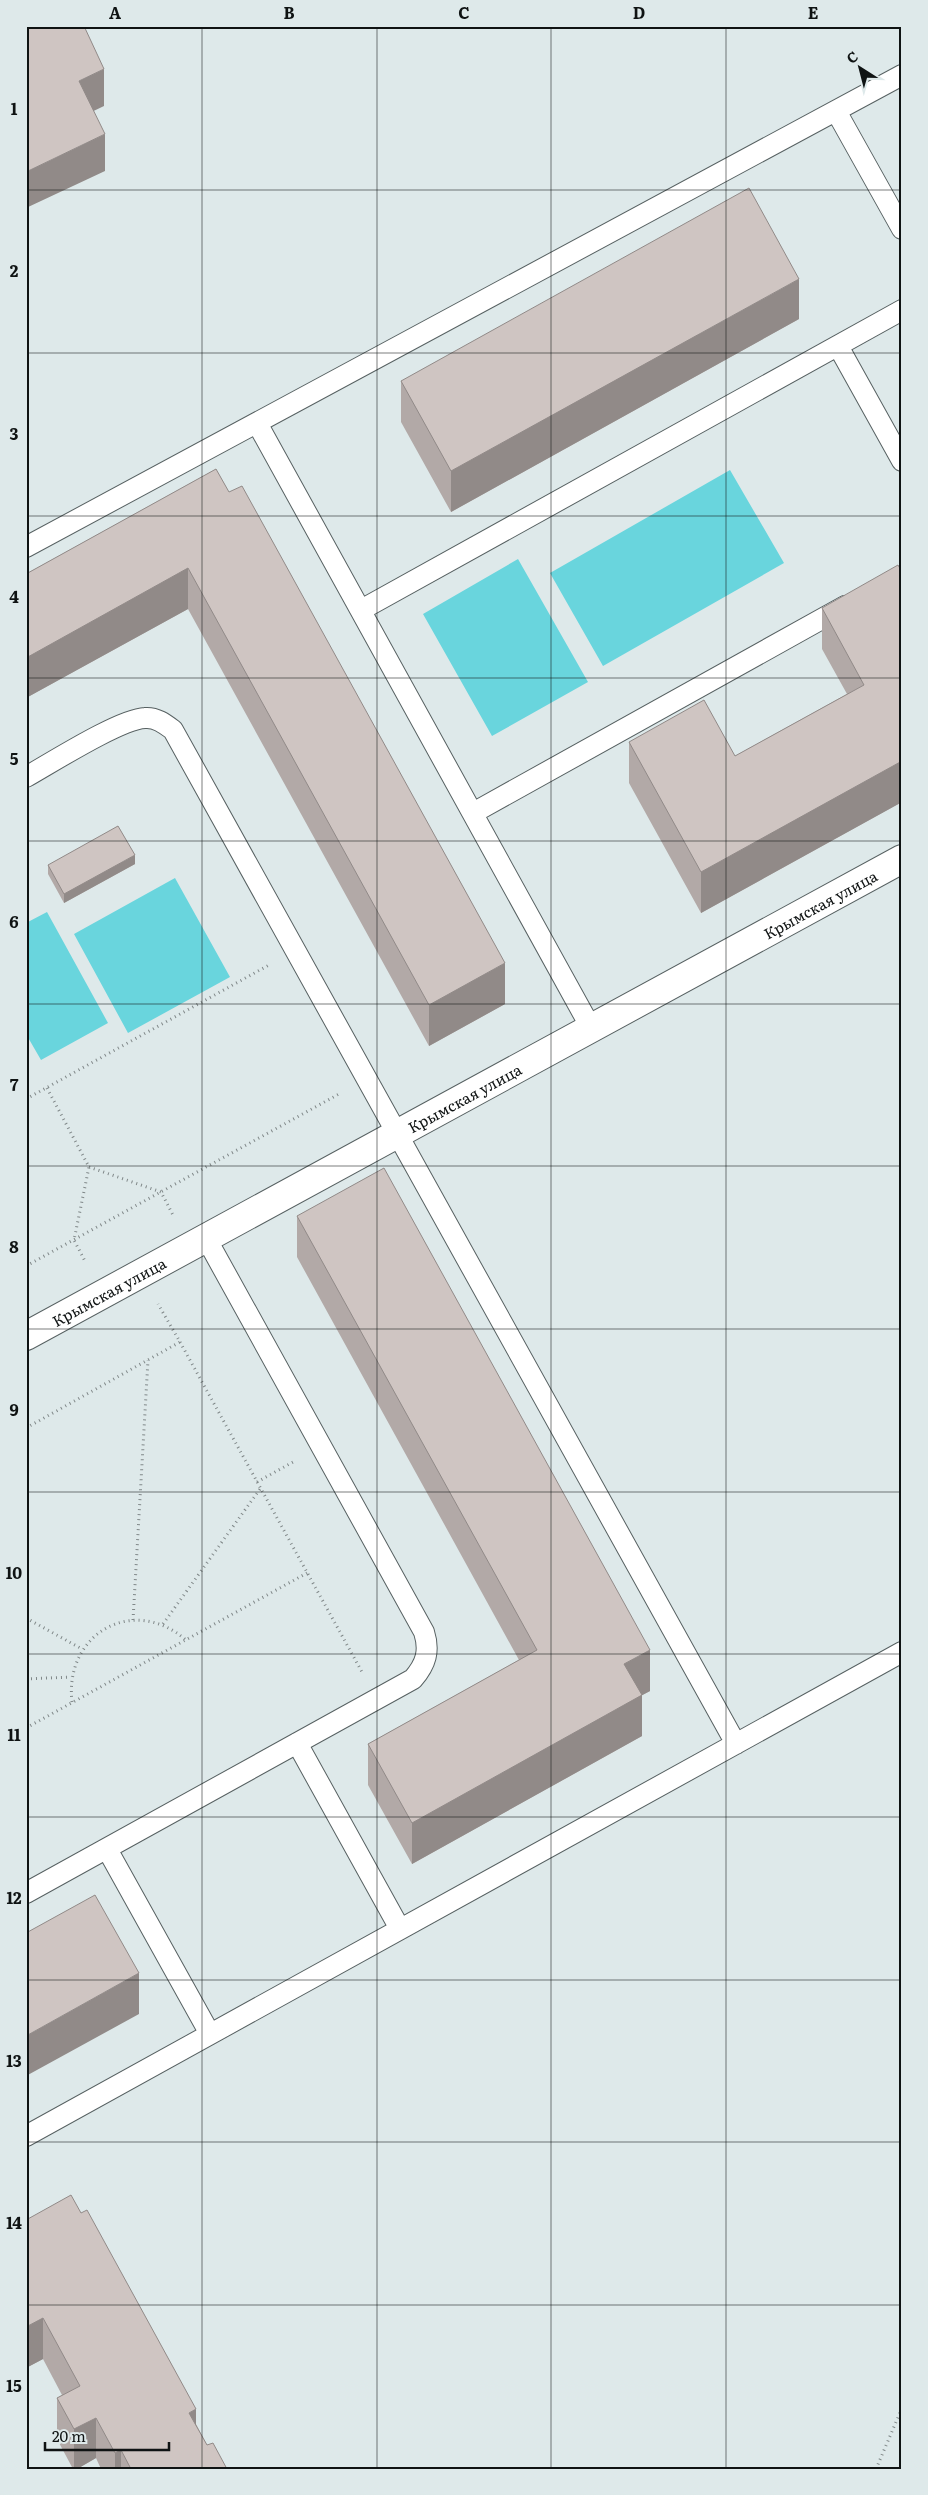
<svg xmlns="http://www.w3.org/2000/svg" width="928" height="2495" font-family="Literata,serif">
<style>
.green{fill:#69d5dd}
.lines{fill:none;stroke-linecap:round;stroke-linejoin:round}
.lane-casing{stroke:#576162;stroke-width:22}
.street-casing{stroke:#576162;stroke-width:30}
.path{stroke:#808889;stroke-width:3;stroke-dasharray:1 4;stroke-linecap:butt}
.lane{stroke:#fff;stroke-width:20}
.street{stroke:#fff;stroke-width:28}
.wall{fill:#b2a9a7}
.shaded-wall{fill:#918a88}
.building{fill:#cfc5c2;stroke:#918a88}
.grid{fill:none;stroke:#0f1313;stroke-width:1;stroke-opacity:0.55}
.labels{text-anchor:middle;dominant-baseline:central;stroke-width:5;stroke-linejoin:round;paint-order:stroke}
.street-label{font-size:15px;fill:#0f1313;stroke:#dee9ea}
.neatline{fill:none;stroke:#0f1313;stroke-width:2}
.grid-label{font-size:16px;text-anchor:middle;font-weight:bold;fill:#0f1313}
</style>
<rect width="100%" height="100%" fill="#dee9ea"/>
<path class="green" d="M730 470 784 563 603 666 550 573Z
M518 559 588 682 492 736 423 614Z
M175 878 230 977 128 1033 74 934Z
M47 912 108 1023 41 1060 26 1034V923Z"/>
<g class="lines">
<defs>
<path id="lane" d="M836 111 902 229
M838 346 902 461
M257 423 591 1028
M26 547 902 75
M361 610 902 310
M26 777C51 763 120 719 145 718 156 717 165 724 173 730L736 1744
M473 813 845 606
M297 1743 400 1929
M107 1849 210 2034
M26 1893 413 1679C426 1664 430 1651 424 1632L206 1238
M26 2136 902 1652"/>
<g id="street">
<path id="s1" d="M26 1336 902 859"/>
</g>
</defs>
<use href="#lane" class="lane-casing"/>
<use href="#street" class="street-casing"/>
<path class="path" d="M47 1088 89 1167 74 1240 86 1263
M26 1099 269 965
M89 1167 161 1192 173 1215
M26 1266 339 1094
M180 1342 362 1672
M26 1428 180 1342 158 1304
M257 1482 293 1462
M26 1618 82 1649
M133 1620 148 1360
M163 1624 260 1489
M26 1679 71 1677
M72 1702C64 1634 133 1594 186 1640
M26 1728 307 1573
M876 2469 902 2408"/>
<use href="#lane" class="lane"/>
<use href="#street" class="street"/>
</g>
<path class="wall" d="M799 319 451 512 401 422V381Z
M216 469 505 1004 429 1046 188 609 26 698V574Z
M902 572V802L701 913 629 783V742L735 756 847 694 822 649V608Z
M135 864 64 903 48 874V865Z
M297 1216 650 1691 642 1695V1736L412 1864 368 1785V1744L519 1660 297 1257Z
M26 2220 196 2424 207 2445 227 2469H101L96 2458 77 2469H73L57 2439V2398L62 2395 43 2359 26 2368Z"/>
<path class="shaded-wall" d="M104 69V106L79 118V81Z
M105 134V171L26 208V172Z
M799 279V319L451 512V471Z
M188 568V609L26 698V658Z
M902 761V802L701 913V872Z
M135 855V864L64 903V894Z
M505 963V1004L429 1046V1005Z
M650 1650V1691L624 1705V1664Z
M642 1695V1736L412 1864V1823Z
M139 1973V2014L26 2076V2036Z
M43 2318V2359L26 2368V2327Z
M196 2409V2450L189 2413Z
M96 2418V2458L77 2469H74V2429Z
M121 2450V2469H115V2453Z"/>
<path class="building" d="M26 26H84L104 69 79 81 105 134 26 172Z
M749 188 799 279 451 471 401 381Z
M216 469 229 492 242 486 505 963 429 1005 188 568 26 658V574Z
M898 565 902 572V761L701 872 629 742 704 700 735 756 864 685 822 608Z
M118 826 135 855 64 894 48 865Z
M384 1168 650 1650 624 1664 642 1695 412 1823 368 1744 537 1650 297 1216Z
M95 1895 139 1973 26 2036V1933Z
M71 2195 81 2213 87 2210 196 2409 189 2413 207 2445 213 2443 227 2469H131L121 2450 115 2453 96 2418 74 2429 57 2398 80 2386 43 2318 26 2327V2220Z"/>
<path class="grid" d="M202 26V2469M377 26V2469M551 26V2469M726 26V2469M26 190H902M26 353H902M26 516H902M26 678H902M26 841H902M26 1004H902M26 1166H902M26 1329H902M26 1492H902M26 1654H902M26 1817H902M26 1980H902M26 2142H902M26 2305H902"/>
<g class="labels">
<g class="street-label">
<text stroke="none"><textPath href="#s1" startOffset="904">Крымская улица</textPath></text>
<text stroke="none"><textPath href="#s1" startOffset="499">Крымская улица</textPath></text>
<text stroke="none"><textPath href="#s1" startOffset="94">Крымская улица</textPath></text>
</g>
</g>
<rect width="928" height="2495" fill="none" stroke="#dee9ea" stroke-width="55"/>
<g transform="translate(860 68) rotate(324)" stroke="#dee9ea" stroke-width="4" paint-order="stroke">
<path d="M0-4L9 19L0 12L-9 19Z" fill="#0f1313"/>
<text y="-8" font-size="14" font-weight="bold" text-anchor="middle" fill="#0f1313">С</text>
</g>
<path d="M45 2442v8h124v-8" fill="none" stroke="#0f1313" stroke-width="2.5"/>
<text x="52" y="2442" font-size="15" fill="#0f1313" stroke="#dee9ea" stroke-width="4" paint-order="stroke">20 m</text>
<rect x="28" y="28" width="872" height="2440" class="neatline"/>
<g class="grid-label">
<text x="115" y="19">A</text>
<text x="289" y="19">B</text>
<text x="464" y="19">C</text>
<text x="639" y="19">D</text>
<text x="813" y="19">E</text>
<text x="14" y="115">1</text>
<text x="14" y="277">2</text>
<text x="14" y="440">3</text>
<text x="14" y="603">4</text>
<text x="14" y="765">5</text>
<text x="14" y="928">6</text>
<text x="14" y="1091">7</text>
<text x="14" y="1253">8</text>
<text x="14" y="1416">9</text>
<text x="14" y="1579">10</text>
<text x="14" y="1741">11</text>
<text x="14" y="1904">12</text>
<text x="14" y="2067">13</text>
<text x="14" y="2229">14</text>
<text x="14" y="2392">15</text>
</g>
</svg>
